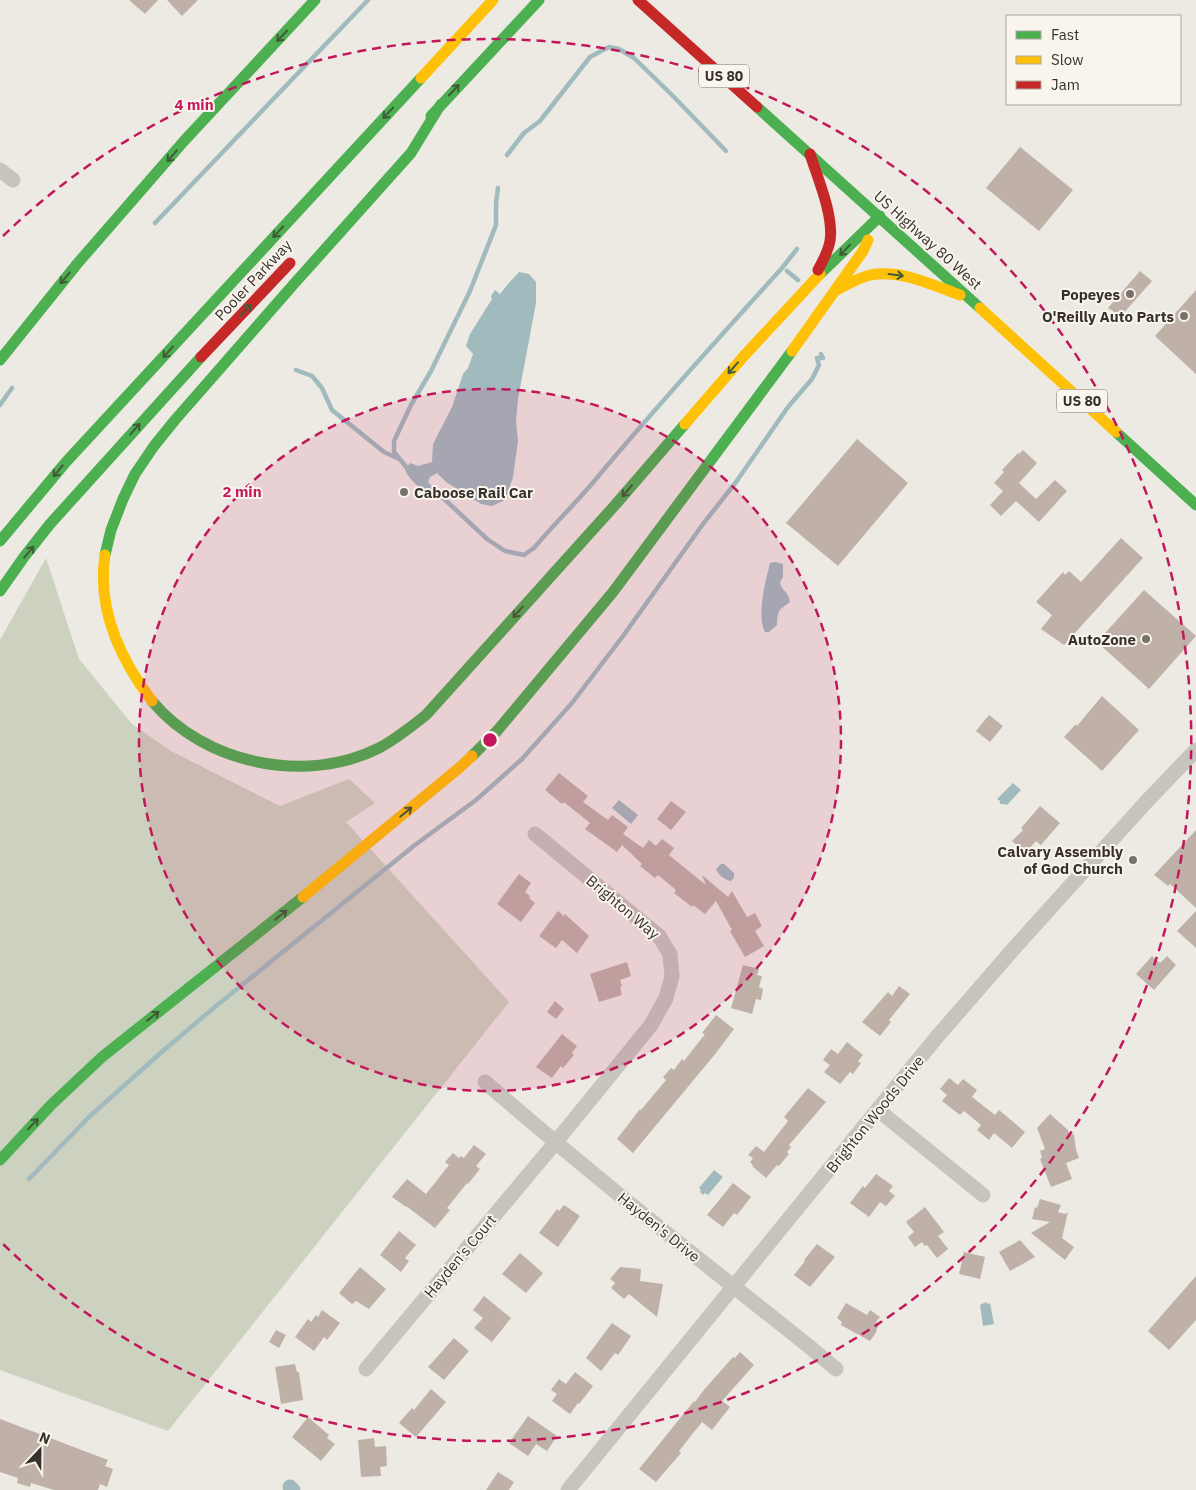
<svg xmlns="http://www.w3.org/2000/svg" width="1196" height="1490" font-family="'IBM Plex Sans',sans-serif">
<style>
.green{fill:#ccd2bf}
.water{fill:#a1babd}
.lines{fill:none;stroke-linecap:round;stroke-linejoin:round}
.stream{stroke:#a1babd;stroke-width:4.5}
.canal{stroke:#a1babd;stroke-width:15}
.building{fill:#bfb1a7}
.street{stroke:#c7c3bd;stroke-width:15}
.fast{stroke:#4caf50;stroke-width:11}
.slow{stroke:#ffc107;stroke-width:11}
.jam{stroke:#c62828;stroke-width:11}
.oneway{stroke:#3e5c38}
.ring{fill:none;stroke:#c2185b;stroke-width:2.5;stroke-dasharray:9 6}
.poi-dot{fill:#77716c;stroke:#f9f5ec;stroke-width:2}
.labels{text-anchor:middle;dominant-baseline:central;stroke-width:4;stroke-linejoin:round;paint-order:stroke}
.shield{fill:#f9f5ec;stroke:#716b65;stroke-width:1}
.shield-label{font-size:14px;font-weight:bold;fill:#37302b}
.street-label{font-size:15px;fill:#37302b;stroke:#f9f5ec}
.poi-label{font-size:15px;font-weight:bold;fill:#37302b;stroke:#f9f5ec;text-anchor:end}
.centre{fill:#c2185b;stroke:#f9f5ec;stroke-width:2.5}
.ring-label{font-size:15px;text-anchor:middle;font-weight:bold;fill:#c2185b;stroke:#f9f5ec;stroke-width:4;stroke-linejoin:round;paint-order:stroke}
</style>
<rect width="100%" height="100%" fill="#edeae4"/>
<path class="green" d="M46 558 79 659 132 724 171 751 280 806 349 779 375 803 346 822 509 1002 168 1431 0 1370V640Z"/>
<path class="water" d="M519 272 529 274 536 282V303L518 399 516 421 518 441 513 477 507 495 503 501 492 506 481 504 446 482 437 473 430 477 428 482 441 496C426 493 411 484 405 470L410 463 418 466 432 462 433 444 452 407 463 374 468 368 473 354 466 346 470 334 492 299 491 296 495 290 500 294 508 284Z
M776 562 783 564V577L780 582C782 592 788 590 790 602 778 611 778 609 777 625L769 632H765C756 615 766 580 770 563Z
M1013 783 1021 790 1007 805 1004 804H1000V801L997 799Z
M619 800 638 815 631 824 612 808Z
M721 864H724L734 873V878L731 881C725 880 718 875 716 869Z
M714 1170 723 1177 708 1195 705 1193 703 1195 700 1192 701 1190 699 1188Z
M986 1302 987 1304 990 1303 994 1324 983 1326 980 1305Z"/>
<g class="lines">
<path class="stream" d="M507 155 524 133 540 121 590 57 609 47 619 49 634 58 672 95 726 151
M155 223 368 0
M787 271 798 280
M296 370 312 376 322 388 332 410 384 452 397 458
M0 405 12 388
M407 468 394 452V441L411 405 431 371 470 291 496 225V203L498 188
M441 496 487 539 505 551 524 555 534 548C554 524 576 503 596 479 656 407 719 338 782 268L797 249
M29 1179 90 1116 164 1050 216 1006 415 845 476 800 522 759 572 703 623 636 703 524 736 482 788 407 812 379 819 365 817 358H823L821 354"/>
<path class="canal" d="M290 1487 293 1490"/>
</g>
<path class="building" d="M129 0H158L145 14Z
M167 0H198L182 16Z
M1020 147 1073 190 1039 231 986 188Z
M1140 271 1152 281 1121 316 1108 308Z
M1196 290V374L1155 336Z
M857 439 908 483 838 566 786 523Z
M1023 450 1037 463 1019 483 1036 499 1055 480 1067 491 1039 522 1016 501 1001 516 990 505 1003 491 994 483 1004 472 1002 470 1018 453 1019 454Z
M1121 538 1143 558 1064 645 1041 629 1052 615 1036 602 1063 572 1065 575 1069 571 1081 582Z
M1144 590 1196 636 1149 689 1097 642Z
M1102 696 1139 730 1102 771 1064 737 1076 724 1077 726Z
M989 715 1003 726 990 742 976 731Z
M559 773 588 796 583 802 608 820 612 815 628 827 623 834 643 848 649 840 656 846 662 839 674 848 669 855 691 873 706 885 702 875 728 897 732 891 747 917 755 913 762 926 755 931 764 946 745 957 730 931 732 930 716 901 705 914 693 905 692 907 674 893 676 890 658 875 655 878 640 866 642 864 622 845 617 852 585 829 590 823 564 802 562 804 545 790Z
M671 801 686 812 671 830 657 819Z
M1040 806 1060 823 1041 845 1036 841 1025 853 1012 841 1023 830 1021 828Z
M1196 830V908L1170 884 1168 886 1154 875Z
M519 874 531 883 525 892 530 896 529 898 535 903 521 922 497 904Z
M558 911 564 916 565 914 589 936 577 953 562 940 556 948 539 936Z
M1196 911V948L1177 931Z
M1152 956 1160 963 1167 956 1176 965 1154 990 1136 974Z
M627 962 631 976 620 980 622 986 620 987 622 995 599 1002 590 974Z
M743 965 759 969 757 975 762 976 759 987 763 989 761 1000 756 999 752 1014 731 1008Z
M899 986 910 994 889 1020 891 1022 880 1036 862 1022 888 992 892 996Z
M555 1001 564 1009 556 1019 547 1012Z
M716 1015 734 1029 716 1053 633 1153 617 1139 640 1109 641 1110 666 1080 663 1077 671 1068 674 1070 682 1059 684 1061 705 1034 702 1033Z
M562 1034 577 1046 572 1053 574 1055 563 1068 561 1066 552 1078 536 1067Z
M847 1042 863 1055 858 1061 861 1063 853 1074 850 1072 840 1084 824 1072 830 1065 823 1060 831 1049 838 1054Z
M949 1078 958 1085 963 1079 977 1090 972 1097 995 1115 999 1110 1025 1132 1012 1148 994 1133 989 1140 977 1130 981 1125 964 1111 960 1115 942 1101 947 1095 940 1089Z
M808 1088 826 1102 789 1145 791 1147 787 1152 789 1154 779 1166 777 1165 766 1178 752 1166 753 1165 750 1162 753 1158 748 1155 756 1146 764 1152 788 1121 784 1117Z
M1050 1114 1068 1130 1070 1135 1074 1134 1076 1150 1079 1158 1066 1163 1072 1179 1051 1187 1040 1159 1042 1158 1040 1151 1045 1149 1037 1128Z
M474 1145 486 1154 476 1166 480 1169 468 1184 467 1183 447 1208 450 1210 435 1228 406 1206V1207L392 1197 407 1179 426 1194 449 1165 445 1162 453 1153 459 1158 461 1156 464 1158Z
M876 1174 893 1186 889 1191 895 1196 886 1206 880 1202 869 1217 850 1203 863 1186 865 1188Z
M733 1183 751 1197 737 1215 734 1213 723 1227 707 1215Z
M1040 1199 1061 1205 1058 1212 1065 1214 1068 1212 1062 1238 1074 1247 1065 1260 1031 1233 1050 1222 1032 1219 1035 1207 1037 1208Z
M564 1205 580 1216 558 1247 539 1233 557 1209 559 1211Z
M925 1207 944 1232 938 1236 948 1249 937 1258 927 1245 925 1246 922 1242 915 1247 908 1237 914 1232 906 1222Z
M399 1231 416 1245 405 1258 409 1261 401 1272 380 1255Z
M1020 1240 1035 1257 1010 1271 999 1252Z
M817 1244 835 1257 810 1287 794 1275 805 1261 804 1260Z
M964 1252 985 1257 980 1279 959 1274Z
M520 1253 543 1273 526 1293 502 1274Z
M360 1267 386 1289 369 1309 356 1301 352 1304 339 1293Z
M620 1267 641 1269 640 1281 663 1284 657 1317 629 1294 624 1299 611 1288 615 1283 610 1279Z
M1196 1276V1320L1169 1350 1148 1331Z
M484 1296 511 1318 492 1342 474 1328 483 1318 473 1310Z
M846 1303 867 1315 870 1310 880 1317 876 1322 879 1325 876 1330 877 1331 870 1341 841 1325 842 1322 837 1318Z
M322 1310 340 1323 327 1340 324 1337 314 1351 295 1337 308 1319 311 1322 316 1315 318 1317Z
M612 1323 631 1336 618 1355 615 1353 601 1371 586 1358Z
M276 1330 286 1335 279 1348 269 1342Z
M454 1338 469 1351 444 1380 428 1367Z
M740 1352 754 1365 722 1401 730 1407 712 1430 702 1422 679 1451 681 1453 656 1482 639 1469 694 1401 695 1402 703 1391 733 1357 735 1358Z
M295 1364 297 1372H299L303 1400 281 1404 275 1367Z
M575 1372 593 1386 579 1404 578 1403 570 1414 552 1401 557 1394 551 1390 559 1379 566 1384Z
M431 1389 446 1402 416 1437 399 1423 412 1408 414 1410Z
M528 1416 557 1436 547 1451 536 1444 528 1456 509 1443Z
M308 1417 329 1435 327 1438 335 1444 321 1461 292 1437Z
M0 1419 108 1460 105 1466 113 1469 107 1487 100 1484 98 1490H54L31 1483 30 1487 17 1483 18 1478 0 1472Z
M374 1438 375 1447 386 1446 387 1466 380 1467 381 1476 361 1477 358 1440Z
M498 1472 514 1482 509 1490H486Z"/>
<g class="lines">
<path class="street" d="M0 170 13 180
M485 1082C566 1152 649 1220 733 1286 768 1314 803 1341 836 1369
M878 1110 983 1195
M366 1369 555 1143 651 1025 666 998 672 976 670 954 659 936 535 834
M568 1490 936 1038 1016 946 1147 801 1196 750"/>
<path class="fast" d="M757 107 980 308
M431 116 539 0
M820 274 880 216
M0 360 77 264 184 141 315 0
M1116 432 1196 505
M0 541 66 462 421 78
M105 555 111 530 123 499 135 474 154 446 175 420 293 285 411 153 441 104
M0 591 24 557 50 524 201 357
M152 701C204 764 306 785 379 748 396 739 411 727 426 715L616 504 685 424
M472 756 497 731 613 592 792 351
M0 1160 51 1105 102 1057 303 897"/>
<path class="slow" d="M421 78 493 0
M835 291C846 285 858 278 870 275 901 269 932 285 960 295
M980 308 1116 432
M792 351 863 251 868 240
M685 424 743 357 820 274
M105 555C97 608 120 659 152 701
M303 897 459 768 472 756"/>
<path class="jam" d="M638 0 757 107
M810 154C818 179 834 216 830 241 828 252 823 261 818 270
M201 357 290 263"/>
</g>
<defs><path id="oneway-shaft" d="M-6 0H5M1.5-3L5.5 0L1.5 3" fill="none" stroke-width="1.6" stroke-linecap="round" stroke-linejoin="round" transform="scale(1.25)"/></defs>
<g class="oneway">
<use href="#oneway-shaft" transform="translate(282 36) rotate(133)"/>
<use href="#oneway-shaft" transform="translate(454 90) rotate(-47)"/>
<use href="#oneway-shaft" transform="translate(388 113) rotate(133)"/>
<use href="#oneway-shaft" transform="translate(172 156) rotate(131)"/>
<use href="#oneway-shaft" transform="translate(278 232) rotate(133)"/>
<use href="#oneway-shaft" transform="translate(845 250) rotate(133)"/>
<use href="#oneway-shaft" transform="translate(896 275) rotate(7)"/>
<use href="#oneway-shaft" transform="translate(65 278) rotate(130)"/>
<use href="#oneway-shaft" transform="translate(246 310) rotate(-47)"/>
<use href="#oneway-shaft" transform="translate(168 352) rotate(132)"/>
<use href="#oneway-shaft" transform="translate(733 368) rotate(131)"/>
<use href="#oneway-shaft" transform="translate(135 429) rotate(-48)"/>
<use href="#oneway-shaft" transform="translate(58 471) rotate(130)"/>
<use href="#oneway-shaft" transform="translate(627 491) rotate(131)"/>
<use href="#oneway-shaft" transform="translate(29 552) rotate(-50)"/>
<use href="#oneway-shaft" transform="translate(518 612) rotate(132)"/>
<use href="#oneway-shaft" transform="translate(406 812) rotate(-40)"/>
<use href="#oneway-shaft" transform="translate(281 915) rotate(-39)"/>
<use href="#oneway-shaft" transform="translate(153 1016) rotate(-38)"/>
<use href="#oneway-shaft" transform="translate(33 1124) rotate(-47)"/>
</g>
<circle cx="490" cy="740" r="351" fill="#c2185b" fill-opacity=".12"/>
<g class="ring">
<circle cx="490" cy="740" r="351"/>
<path d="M3 236A701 701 0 1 1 3 1244"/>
</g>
<g class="poi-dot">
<circle cx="1130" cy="294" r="5"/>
<circle cx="1184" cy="316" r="5"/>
<circle cx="404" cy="492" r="5"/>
<circle cx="1146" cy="639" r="5"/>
<circle cx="1133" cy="860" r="5"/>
</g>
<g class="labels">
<g class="shield">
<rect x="699" y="64.5" width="50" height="23" rx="4"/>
<rect x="1057" y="389.5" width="50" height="23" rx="4"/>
</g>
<g class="shield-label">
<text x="724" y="76">US 80</text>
<text x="1082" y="401">US 80</text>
</g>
<g class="street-label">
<text transform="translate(928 240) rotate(42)">US Highway 80 West</text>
<text transform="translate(253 280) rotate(-47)">Pooler Parkway</text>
<text transform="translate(623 907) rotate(40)">Brighton Way</text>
<text transform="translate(875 1114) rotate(-51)">Brighton Woods Drive</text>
<text transform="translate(659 1227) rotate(39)">Hayden's Drive</text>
<text transform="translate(460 1256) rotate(-50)">Hayden's Court</text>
</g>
<g class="poi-label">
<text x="1120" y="294">Popeyes</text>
<text x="1174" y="316">O'Reilly Auto Parts</text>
<text x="414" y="492" text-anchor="start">Caboose Rail Car</text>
<text x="1136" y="639">AutoZone</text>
<text x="1123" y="851">Calvary Assembly<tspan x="1123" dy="17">of God Church</tspan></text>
</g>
</g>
<circle cx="490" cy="740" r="8" class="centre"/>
<g class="ring-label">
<text x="194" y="110">4 min</text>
<text x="242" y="497">2 min</text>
</g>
<rect x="1006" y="15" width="175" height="90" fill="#f9f5ec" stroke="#aba69f"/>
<rect x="1016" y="31" width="25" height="8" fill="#4caf50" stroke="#aba69f"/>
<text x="1051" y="40" font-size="15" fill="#37302b">Fast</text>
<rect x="1016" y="56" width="25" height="8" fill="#ffc107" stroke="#aba69f"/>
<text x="1051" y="65" font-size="15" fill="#37302b">Slow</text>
<rect x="1016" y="81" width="25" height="8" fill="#c62828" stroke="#aba69f"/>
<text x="1051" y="90" font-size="15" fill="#37302b">Jam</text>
<g transform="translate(40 1450) rotate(22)" stroke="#f9f5ec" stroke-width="4" paint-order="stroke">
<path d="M0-4L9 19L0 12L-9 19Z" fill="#37302b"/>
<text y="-8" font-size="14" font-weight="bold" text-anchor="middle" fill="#37302b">N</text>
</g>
</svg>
